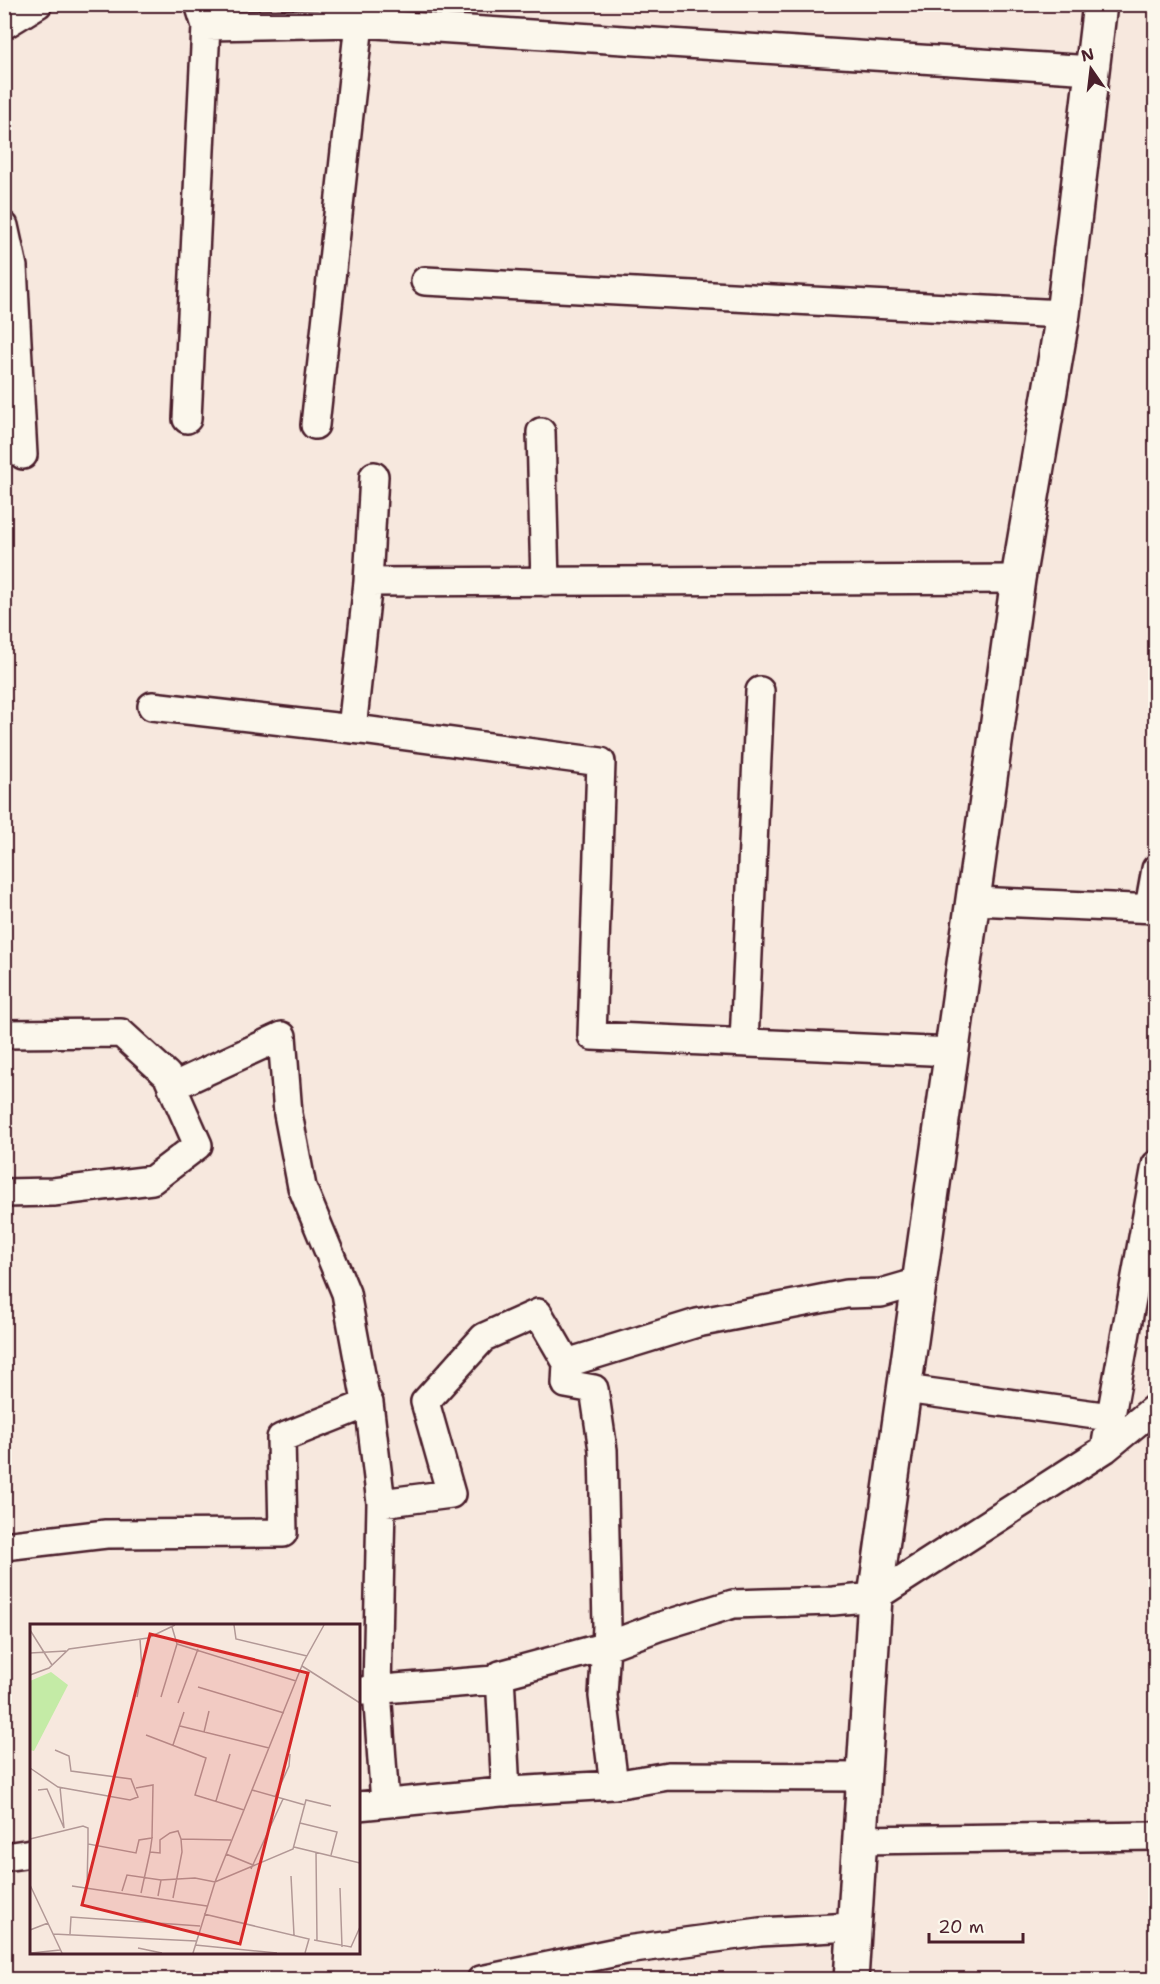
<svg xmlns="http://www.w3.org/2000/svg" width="1160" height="1984" font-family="'Shantell Sans',sans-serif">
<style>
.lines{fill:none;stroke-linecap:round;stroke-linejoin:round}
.street-casing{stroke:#4a1f2b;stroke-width:32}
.secondary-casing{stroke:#4a1f2b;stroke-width:38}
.street{stroke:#fbf7ec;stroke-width:27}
.secondary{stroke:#fbf7ec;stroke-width:33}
.inset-road{fill:none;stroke:#b29896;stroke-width:1.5}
.view{fill:#d62828;fill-opacity:0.15;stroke:#d62828;stroke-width:3}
.inset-edge{fill:none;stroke:#4a1f2b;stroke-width:3}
</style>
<rect width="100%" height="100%" fill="#f7e8de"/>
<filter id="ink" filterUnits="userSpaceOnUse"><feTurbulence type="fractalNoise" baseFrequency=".0167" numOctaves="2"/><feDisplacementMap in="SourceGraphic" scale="12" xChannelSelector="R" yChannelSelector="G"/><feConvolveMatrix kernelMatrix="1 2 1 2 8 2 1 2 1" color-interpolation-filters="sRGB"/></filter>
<g filter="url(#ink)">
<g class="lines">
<defs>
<path id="street" d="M4 25 38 4
M206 26 359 23 1092 70
M4 226 13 267 23 455
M425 281 1063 314
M187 419 206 26 199 4
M315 425 359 23
M541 432 545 582
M368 582 1018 579
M152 706 370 731 601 762 592 1036 953 1052
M352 729 368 582 374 476
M975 901 1156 909
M1149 908 1156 869
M4 1034 121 1033 167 1075 198 1145 152 1180 53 1192 4 1193
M744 1042 760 691
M172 1087 282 1036 288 1114 302 1187 346 1293 365 1396 369 1403
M567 1363 566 1384 594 1389 603 1450 607 1626 603 1696 614 1785
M905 1389 1110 1417
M1105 1449 1156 1165
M381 1503 377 1690 385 1803
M4 1546 106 1534 283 1533 281 1438 369 1403 381 1503 451 1494 425 1402 484 1337 538 1313 567 1363 697 1323 846 1294 881 1293 919 1282
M359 1691 494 1680 500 1675
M506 1792 500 1675 607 1646 658 1627 733 1604 833 1601 875 1597 1105 1449 1156 1407
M358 1806 511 1791 614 1785 668 1776 863 1777
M859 1840 1156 1836
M4 1857 32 1853
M481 1980 626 1950 760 1932 852 1927"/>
<path id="secondary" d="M851 1980 875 1597 1018 579 1063 314 1100 4"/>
</defs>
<use href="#street" class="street-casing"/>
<use href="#secondary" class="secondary-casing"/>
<use href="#street" class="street"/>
<use href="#secondary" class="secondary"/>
</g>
</g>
<g transform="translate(30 1624)">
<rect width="330" height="330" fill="#f7e8de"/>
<path d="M21 48 38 61 4 127 0 126V57Z" fill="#c4eba6"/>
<path class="inset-road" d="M204 1 206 15 277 32M0 6 22 41M147 20 266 57M0 29 36 27M272 42 330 79M0 51 19 44 39 25 118 14 145 1M168 63 254 89M107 73 112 47 110 15M131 73 147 20 142 3M148 79 168 25M150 102 239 124M174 108 179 87M116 111 176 134 165 171 214 186M143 121 154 88M0 144 28 163 100 176 108 173 101 155 41 147 39 132 25 126M106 164 123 161 122 214M8 166 17 165 34 204 30 163M222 166 275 181M245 173 259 142 260 130M186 177 200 130M270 199 307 208 301 231M0 215 53 202 58 204V220L106 229 109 216 122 214 120 228 130 229V216L140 209 148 207 151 215 201 216M264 223 330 239M286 228 287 317M196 230 223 241M221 245 253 175M261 252 264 311M0 261 32 329M42 262 177 282M57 263 58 220M310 264 312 323M92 267 97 251 131 256M111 269 120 228M128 272 131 256 165 254 185 258 263 225 276 176 301 182M143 274 152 228 151 215M174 290 279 315 275 329M0 306 18 299M23 310 166 317M40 310 41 293 170 302M284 316 321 323 330 303M165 321 247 329M108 324 132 329M1 329 30 326M163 329 185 258 273 39 294 1"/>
<path class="view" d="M120 10 278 49 210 320 52 281Z"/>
<rect width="330" height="330" class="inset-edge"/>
</g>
<rect width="1160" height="1984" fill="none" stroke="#fbf7ec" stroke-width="24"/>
<rect x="12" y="12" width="1136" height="1960" fill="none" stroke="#4a1f2b" stroke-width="2" filter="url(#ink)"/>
<g transform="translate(1091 69) rotate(346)" stroke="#fbf7ec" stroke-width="4.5" paint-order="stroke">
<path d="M0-4.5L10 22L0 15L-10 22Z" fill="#4a1f2b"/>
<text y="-9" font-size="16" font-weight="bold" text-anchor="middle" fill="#4a1f2b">N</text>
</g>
<path d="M929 1933v9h94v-9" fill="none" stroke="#4a1f2b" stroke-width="3"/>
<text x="938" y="1933" font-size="18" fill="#4a1f2b" stroke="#fbf7ec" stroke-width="4.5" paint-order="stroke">20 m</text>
</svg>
